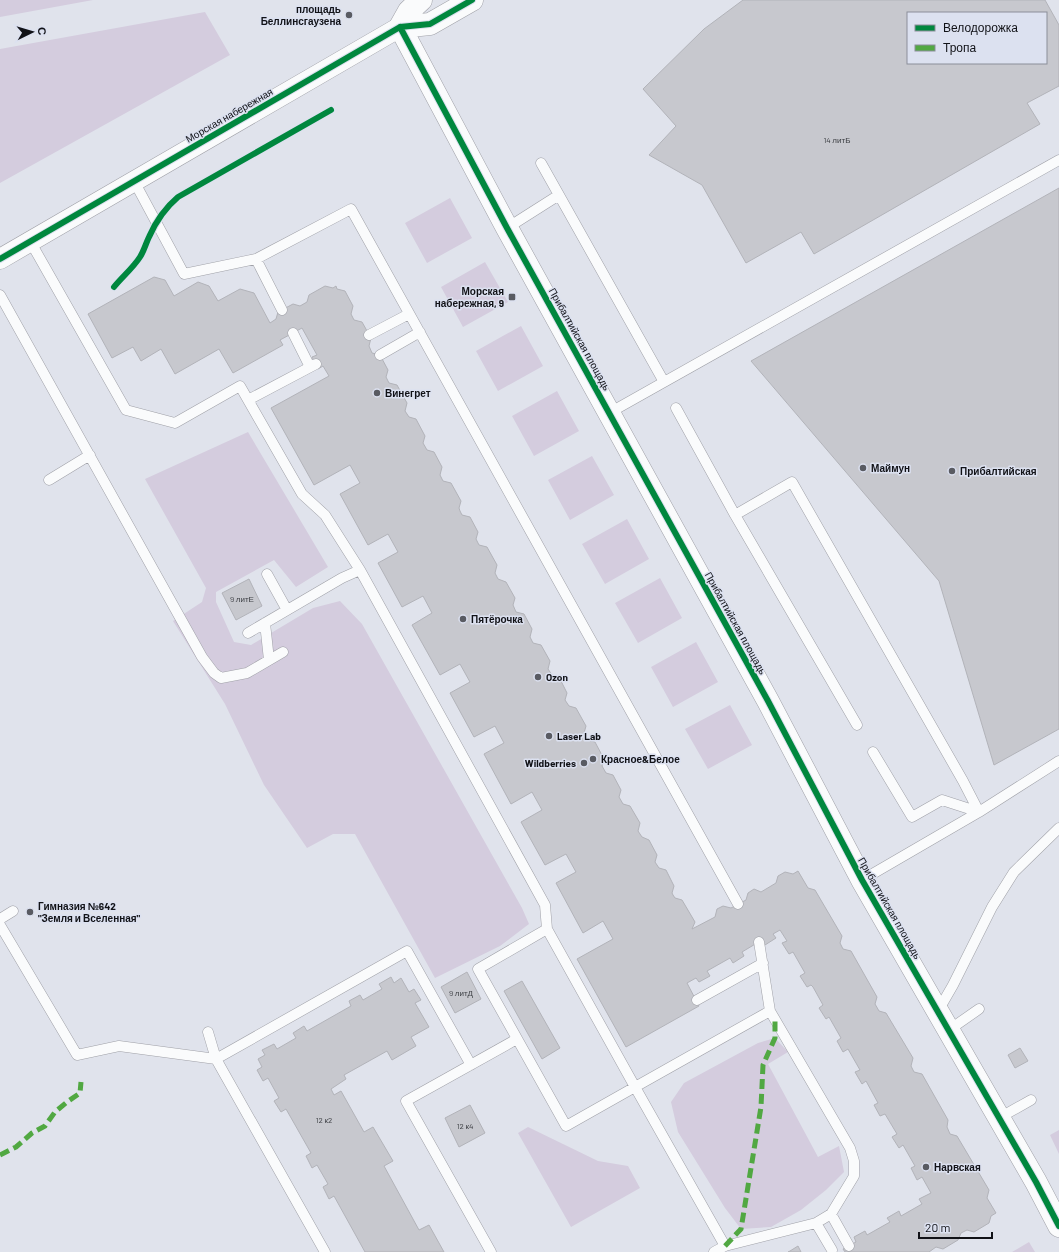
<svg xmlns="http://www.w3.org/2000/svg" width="1059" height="1252" font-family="Barlow,sans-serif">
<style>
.green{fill:#d4ccde}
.building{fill:#c7c8ce;stroke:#b2b3b9;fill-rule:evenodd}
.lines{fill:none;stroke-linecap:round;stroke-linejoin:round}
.lane-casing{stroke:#9fa0a7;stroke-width:11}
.street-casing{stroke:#9fa0a7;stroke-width:21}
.secondary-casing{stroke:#9fa0a7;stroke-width:23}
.lane{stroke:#fafbfc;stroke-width:10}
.street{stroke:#fafbfc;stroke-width:20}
.secondary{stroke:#fafbfc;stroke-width:22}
.quiet{stroke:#51a842;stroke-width:5;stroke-dasharray:10 5;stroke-linecap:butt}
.cycleway-casing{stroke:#dce1f0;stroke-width:8}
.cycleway{stroke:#00873e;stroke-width:6}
.poi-dot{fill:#595b62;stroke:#dce1f0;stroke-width:1.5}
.labels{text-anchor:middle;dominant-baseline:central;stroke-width:3;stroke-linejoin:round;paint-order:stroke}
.number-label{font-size:8px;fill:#3e4045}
.poi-label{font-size:10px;font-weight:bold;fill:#111217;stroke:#dce1f0;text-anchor:start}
.street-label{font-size:10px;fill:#111217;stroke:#dce1f0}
</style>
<rect width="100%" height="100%" fill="#e0e3ec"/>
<path class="green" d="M0 0H93L0 17Z
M205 12 230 55 0 183V49Z
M450 198 472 238 427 263 405 223Z
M485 262 508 302 463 327 441 287Z
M521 326 543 366 498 391 476 351Z
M557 391 579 431 534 456 512 416Z
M248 432 328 567 296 587 274 560 216 592V602L234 642 251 645 313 608 340 601 362 624 522 908 529 924 500 946 435 978 355 834H333L307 848 264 785 225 704 173 621 202 602 206 588 145 479Z
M592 456 614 495 570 520 548 480Z
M627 519 649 559 605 584 582 544Z
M660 578 682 618 638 643 615 603Z
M696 642 718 682 673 707 651 667Z
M730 705 752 745 708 769 685 729Z
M775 1038 788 1052 768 1064 818 1157 839 1146 844 1172 826 1190 801 1210 771 1227 741 1229 725 1208 678 1132 671 1102 684 1083 758 1043Z
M528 1127 598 1161 628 1166 640 1188 571 1227 518 1133Z
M1059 1130V1154L1050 1135Z
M1029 1242 1035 1252H1012Z"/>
<path class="building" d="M743 0H1045L1059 25V86L1027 103 1040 124 814 254 801 232 746 263 702 185 649 155 676 126 643 89 704 29ZM908 13H1046V63H908Z
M1059 188V729L994 765 939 581 751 361Z
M154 277 165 280 174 296 198 282 209 286 218 301 240 289 254 293 270 323 276 319 278 312 293 304 300 306 307 302 309 295 325 286 333 288 336 286 337 289 345 291 353 306 351 314 354 320 362 322 371 338 369 346 372 353 380 355 388 370 386 377 389 383 397 385 407 403 405 411 409 417 416 419 425 436 423 443 427 450 434 452 442 467 440 475 443 481 451 483 461 501 459 508 460 511 462 515 470 517 478 532 476 539 479 545 487 547 497 565 495 573 498 579 506 582 515 598 513 605 516 612 524 614 532 629 530 637 533 643 541 645 550 661 548 669 552 675 559 677 567 693 565 700 569 706 576 708 586 726 584 733 587 740 595 742 604 759 602 766 606 773 613 775 621 790 619 797 623 804 630 806 640 823 638 831 642 837 649 840 657 855 655 862 659 868 666 870 674 886 672 893 673 895 675 898 682 900 695 922 692 929 715 917 717 909 723 906 731 908 746 900 748 893 754 889 761 892 776 883 778 876 785 872 793 874 798 871 808 888 815 890 842 936 840 943 843 949 851 951 877 997 875 1004 879 1011 886 1013 913 1058 911 1066 914 1072 922 1074 948 1120 947 1127 950 1134 957 1136 989 1190 987 1198 996 1213 991 1216 989 1223 974 1232 967 1230 961 1233 958 1240 943 1249 936 1247 929 1252H845L843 1249 856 1242 854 1237 865 1231 867 1235 890 1222 887 1218 899 1211 901 1216 922 1204 919 1199 931 1193 922 1177 917 1180 911 1168 915 1166 903 1145 899 1148 892 1137 897 1134 885 1114 880 1116 874 1105 878 1103 866 1081 862 1084 855 1072 860 1070 848 1049 843 1052 837 1041 841 1038 829 1017 826 1019 819 1008 823 1005 813 987 811 985 807 987 800 976 805 973 793 952 789 954 782 943 787 941 780 930 773 934 776 938 765 945 762 940 742 952 744 956 733 963 730 958 707 971 710 976 699 982 696 978 687 983 699 1006 626 1047 577 959 613 939 603 921 583 933 556 883 576 872 566 854 545 865 521 822 542 810 532 792 511 804 484 754 504 743 495 726 474 737 450 693 470 682 460 664 440 675 412 625 432 613 423 596 402 607 378 563 398 552 388 534 368 545 340 494 360 483 350 465 314 485 271 408 329 376 323 366 318 369 312 357 317 355 302 328 280 340 283 345 233 373 219 349 175 374 161 349 141 361 133 347 112 358 88 314Z
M249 579 262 606 236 620 222 593Z
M467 972 481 999 455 1013 441 987Z
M391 977 394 983 401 978 409 992 414 989 421 1000 415 1003 429 1027 411 1037 416 1046 392 1060 387 1051 344 1075 346 1079 331 1089 334 1095 341 1091 364 1132 373 1127 393 1161 384 1166 419 1230 429 1225 444 1252H365L334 1196 329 1199 323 1187 328 1184 317 1165 312 1168 306 1156 311 1153 286 1109 281 1112 274 1101 279 1098 268 1078 263 1081 257 1070 262 1067 258 1059 265 1055 262 1050 274 1044 277 1049 296 1038 293 1033 304 1026 307 1031 351 1006 349 1001 360 995 363 1000 382 989 379 984Z
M522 981 560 1048 542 1059 504 991Z
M1020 1048 1028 1061 1015 1068 1008 1055Z
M470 1105 485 1133 459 1147 445 1118Z
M798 1246 801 1252H788L790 1251Z"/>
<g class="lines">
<defs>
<path id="lane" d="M541 163 559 195
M134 181 184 274 256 259 351 209 738 904
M507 228 559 195 664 382
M30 241 126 410 175 423 240 386 302 494 325 515 360 570 545 905 547 929 635 1087 770 1011 850 1148 854 1161V1176L831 1214 816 1223 725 1246 714 1252
M256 259 282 310
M0 295 202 657 214 673 221 678 247 673 283 652
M293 333 310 367
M369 335 409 314
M380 355 420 332
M248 400 316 364
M676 408 735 515
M609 413 1059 160
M49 480 90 455
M267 574 287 610
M265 623 269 660
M248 633 342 578 360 570
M857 725 735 515 792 482 963 781 979 812
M873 752 912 817 942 800 979 812
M862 880 979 812 1059 761
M0 919 13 911
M0 925 77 1055 119 1046 216 1059 407 951 471 1065
M547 929 478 969 566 1126 635 1087 725 1246
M759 942 770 1011
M697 1000 763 963
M938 1011 953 985 992 907 1014 872 1059 828
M949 1030 979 1009
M208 1032 216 1059 325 1252
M999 1118 1031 1100
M831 1214 849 1246
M816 1223 832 1250
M491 1252 406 1101 517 1039"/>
<path id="street" d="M0 259 400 27"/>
<path id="secondary" d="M400 27 507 228 768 701 862 880 1036 1182 1059 1226
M400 27 430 24 472 0
M400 27 409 11 421 0"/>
</defs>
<use href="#lane" class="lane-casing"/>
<use href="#street" class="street-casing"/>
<use href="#secondary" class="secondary-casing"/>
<use href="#lane" class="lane"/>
<use href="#street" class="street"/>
<use href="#secondary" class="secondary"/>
<path class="quiet" d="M0 1155 16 1147 32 1133 45 1126 55 1112 67 1102 80 1093 81 1082
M725 1246 741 1229 761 1107 763 1065 775 1038V1019"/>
<defs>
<path id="cycleway" d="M400 27 507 228 768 701 862 880 1036 1182 1059 1226
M0 259 400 27 430 24 472 0
M114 287C122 277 133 268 140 257 144 251 146 243 149 237 156 221 165 208 178 197L331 110"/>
</defs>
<use href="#cycleway" class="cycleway-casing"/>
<use href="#cycleway" class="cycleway"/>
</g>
<g class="poi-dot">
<circle cx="349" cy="15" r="4"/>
<rect x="508" y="293" width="8" height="8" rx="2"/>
<circle cx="377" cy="393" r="4"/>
<circle cx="863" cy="468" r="4"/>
<circle cx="952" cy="471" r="4"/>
<circle cx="463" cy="619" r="4"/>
<circle cx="538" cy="677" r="4"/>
<circle cx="549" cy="736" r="4"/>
<circle cx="593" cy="759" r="4"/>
<circle cx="584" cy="763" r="4"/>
<circle cx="30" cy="912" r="4"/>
<circle cx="926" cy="1167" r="4"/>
</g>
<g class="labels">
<g class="number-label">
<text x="837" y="140">14 литБ</text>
<text x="242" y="599">9 литЕ</text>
<text x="461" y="993">9 литД</text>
<text x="324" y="1120">12 к2</text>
<text x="465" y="1126">12 к4</text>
</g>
<g class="poi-label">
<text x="341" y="9" text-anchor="end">площадь<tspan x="341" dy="12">Беллинсгаузена</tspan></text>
<text x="504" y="291" text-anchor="end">Морская<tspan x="504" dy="12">набережная, 9</tspan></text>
<text x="385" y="393">Винегрет</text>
<text x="871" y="468">Маймун</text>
<text x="960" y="471">Прибалтийская</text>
<text x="471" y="619">Пятёрочка</text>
<text x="546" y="677">Ozon</text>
<text x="557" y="736">Laser Lab</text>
<text x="601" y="759">Красное&amp;Белое</text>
<text x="576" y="763" text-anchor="end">Wildberries</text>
<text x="38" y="906">Гимназия №642<tspan x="38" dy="12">"Земля и Вселенная"</tspan></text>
<text x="934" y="1167">Нарвская</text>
</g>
<g class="street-label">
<text transform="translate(229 115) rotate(-30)">Морская набережная</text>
<text transform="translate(580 339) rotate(61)">Прибалтийская площадь</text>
<text transform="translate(736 623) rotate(61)">Прибалтийская площадь</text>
<text transform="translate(890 908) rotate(60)">Прибалтийская площадь</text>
</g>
</g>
<rect x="907" y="12" width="140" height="52" fill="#dce1f0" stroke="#8b8e99"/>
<rect x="915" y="25" width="20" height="6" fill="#00873e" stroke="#8b8e99"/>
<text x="943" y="32" font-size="12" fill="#111217">Велодорожка</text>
<rect x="915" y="45" width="20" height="6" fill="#51a842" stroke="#8b8e99"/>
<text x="943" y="52" font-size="12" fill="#111217">Тропа</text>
<g transform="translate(32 32) rotate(85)" stroke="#dce1f0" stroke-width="3" paint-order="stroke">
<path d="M0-3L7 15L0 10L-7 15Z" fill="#111217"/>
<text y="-6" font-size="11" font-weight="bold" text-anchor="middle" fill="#111217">С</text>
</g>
<path d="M919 1232v6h73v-6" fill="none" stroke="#111217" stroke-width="2"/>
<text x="925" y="1232" font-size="12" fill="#111217" stroke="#dce1f0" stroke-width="3" paint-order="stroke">20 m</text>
</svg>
